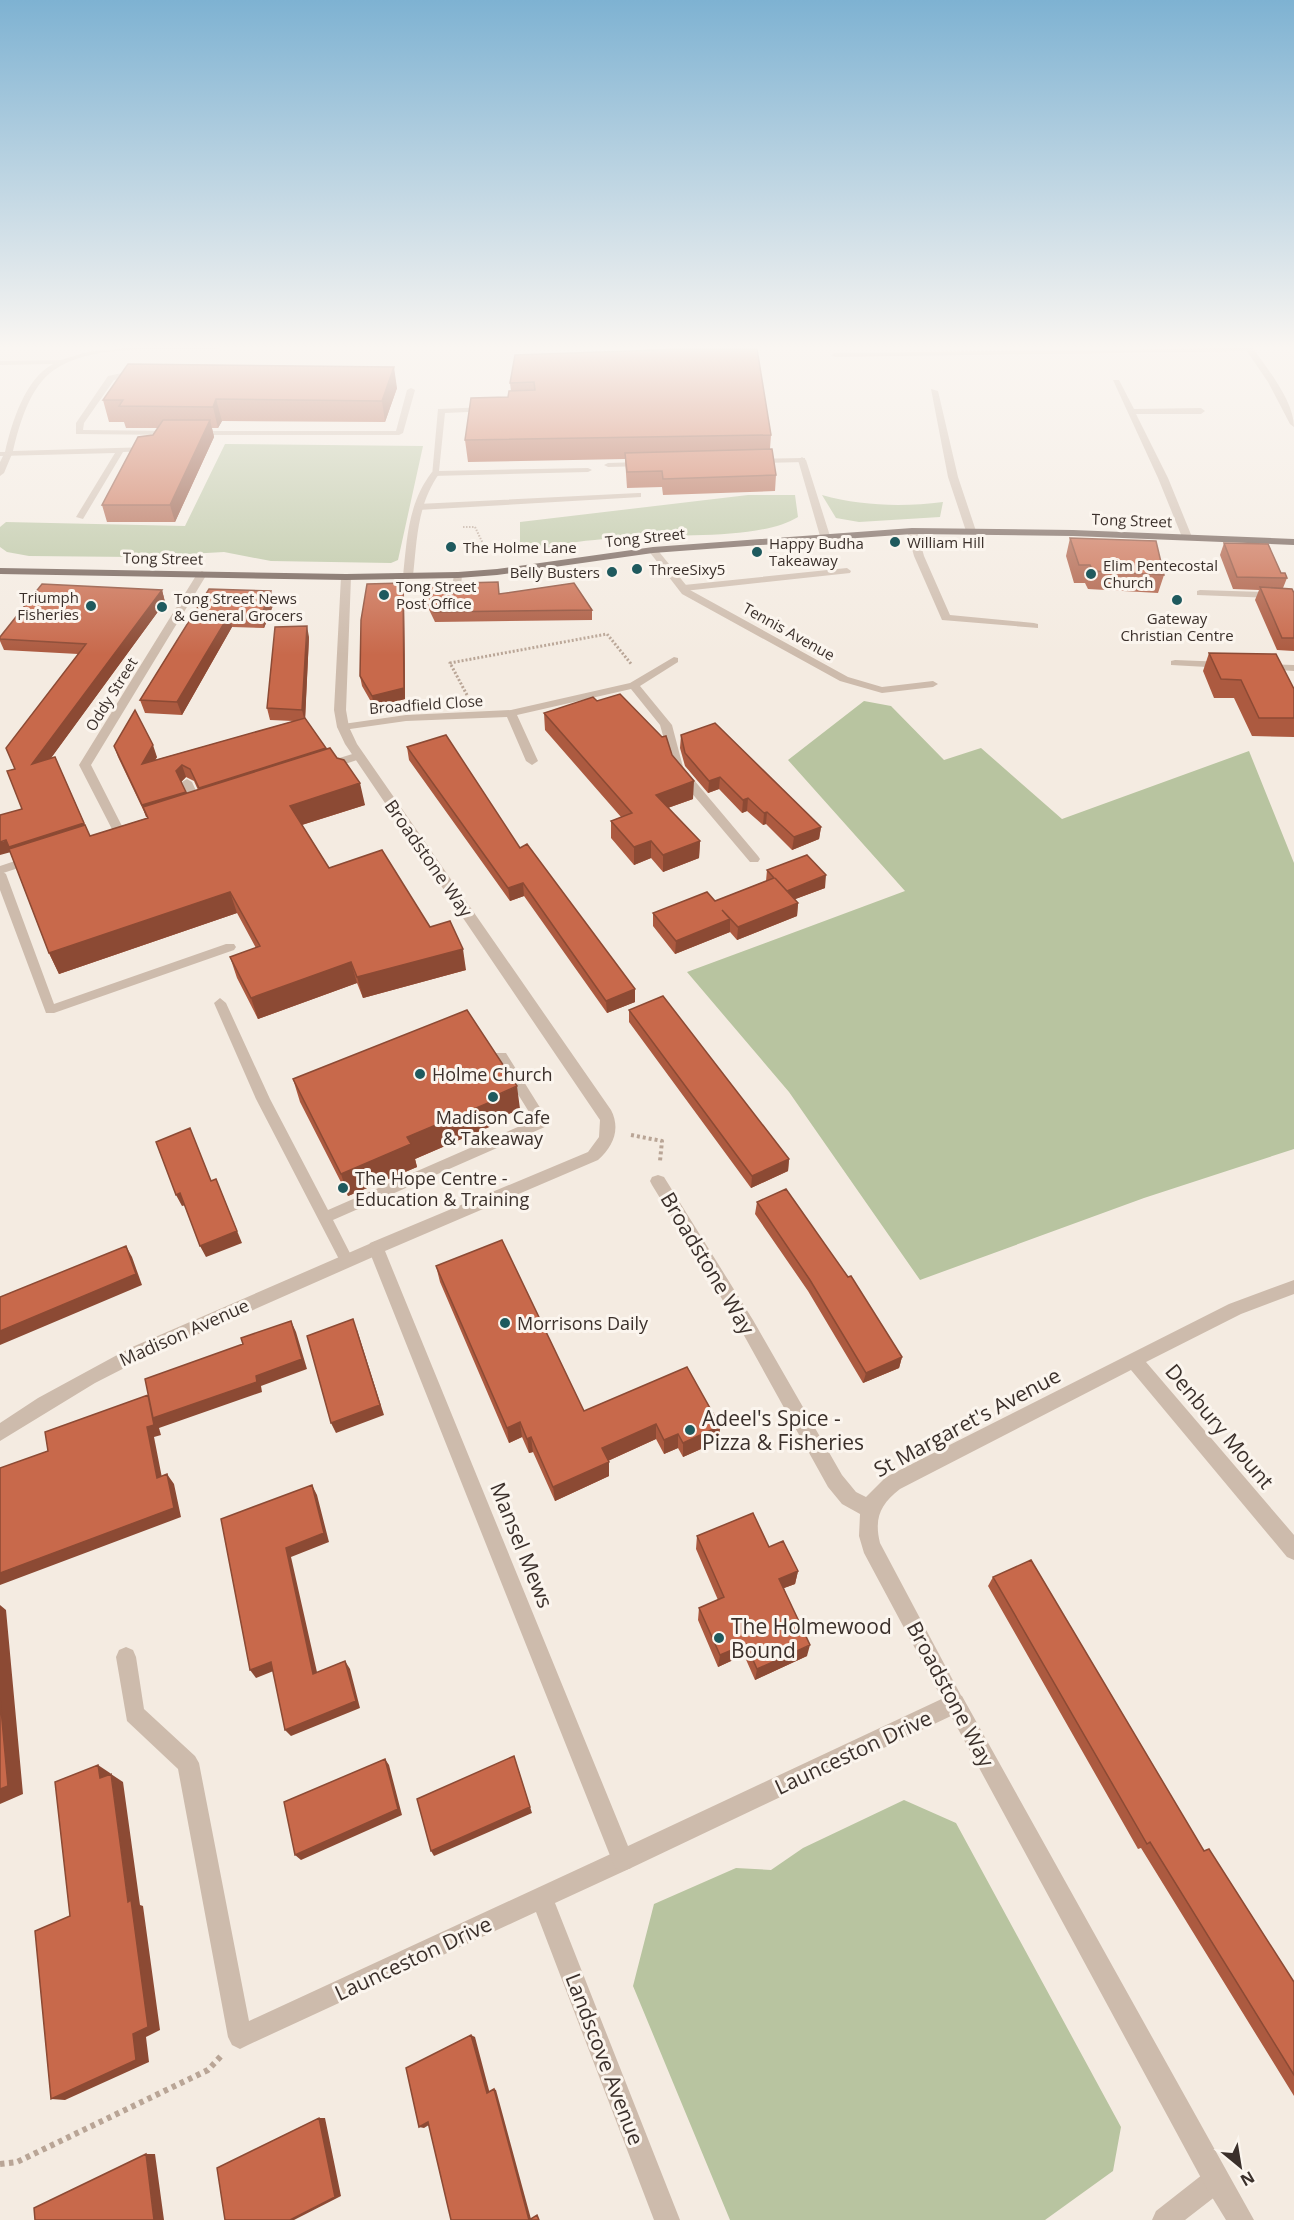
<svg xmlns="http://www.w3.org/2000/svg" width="1294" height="2220" font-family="'Open Sans',sans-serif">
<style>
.green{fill:#b8c4a0}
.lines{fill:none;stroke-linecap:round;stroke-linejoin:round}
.path-far3{stroke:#b9a596;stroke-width:2;stroke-dasharray:1.5 1.5;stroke-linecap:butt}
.path-far2{stroke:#b9a596;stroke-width:3;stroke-dasharray:2 2;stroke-linecap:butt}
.path-far1{stroke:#b9a596;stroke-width:4;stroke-dasharray:3 3;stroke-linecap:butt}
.path{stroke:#b9a596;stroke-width:6;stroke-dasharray:4.5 4.5;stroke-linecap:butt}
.service{fill:#cdbbac;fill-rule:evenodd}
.minor{fill:#cdbbac;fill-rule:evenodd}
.tertiary{fill:#cdbbac;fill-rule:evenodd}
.trunk{fill:#6c584f;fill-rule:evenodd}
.wall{fill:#ac5a40;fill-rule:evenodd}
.shaded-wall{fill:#8c4a34}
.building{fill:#c8694b;stroke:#8c4a34;stroke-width:1.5}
.poi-dot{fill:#1f5a5e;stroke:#fbf5ee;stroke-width:2}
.labels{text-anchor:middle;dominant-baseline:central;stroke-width:6;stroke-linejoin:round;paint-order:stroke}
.far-street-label{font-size:15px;fill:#3b302b;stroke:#fbf5ee}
.far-poi-label{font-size:15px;fill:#3b302b;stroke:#fbf5ee;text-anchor:start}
.street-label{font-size:18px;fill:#3b302b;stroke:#fbf5ee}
.poi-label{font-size:18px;fill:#3b302b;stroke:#fbf5ee;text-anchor:start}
.near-street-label{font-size:21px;fill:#3b302b;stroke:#fbf5ee}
.near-poi-label{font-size:21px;fill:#3b302b;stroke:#fbf5ee;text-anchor:start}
</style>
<rect width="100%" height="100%" fill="#f4ebe1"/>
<path class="green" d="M225 444 423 446 398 560 391 563 271 561 224 552 134 557 29 556 7 552 0 547V527L6 522 185 526Z
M748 495H795L798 517C761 540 675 534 630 537 607 539 582 540 560 545 544 548 537 551 520 552V522Z
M822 495C861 506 903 507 943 502L940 517 859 522 836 518Z
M864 701 891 706 944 760 981 748 1062 819 1249 751 1294 863V1149L1144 1198 920 1280 789 1092 687 972 905 891 788 760Z
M904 1800 956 1823 1121 2127 1113 2171 1045 2220H730L633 1986 654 1904 736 1868 771 1870 803 1848Z"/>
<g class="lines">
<path class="path-far3" d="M463 527H475L487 552"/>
<path class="path-far2" d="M467 695 450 663 607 634 632 665"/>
<path class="path-far1" d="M631 1135 662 1141 660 1161"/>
<path class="path" d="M0 2164 17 2162 208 2070 222 2055"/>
<path class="service" d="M234 344C222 351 199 349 184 349 143 350 89 346 54 370 30 386 19 425 13 451L150 447 154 449 150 451 123 452 83 519 76 517 115 453 0 456V452H5C12 422 25 379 53 364L0 365V361L61 360 87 352 137 347Z
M1250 348 1254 350 1252 351 835 357 831 355 835 353Z
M137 370 141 372 140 374 114 380 84 423 83 430 172 431 176 433 175 435 76 434V423L108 376Z
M411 388 415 390 403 433 399 435H194L190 433 194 431H396L407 390Z
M488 407H491V411L445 413 439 471 588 468 592 470 588 472 432 476 438 409Z
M802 458H805V462L756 463 752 461 756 459Z
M641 462 645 464 644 466 608 467 604 465 608 463Z
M638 493H641V497L418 510 414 507 418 504Z
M847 568 851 571 850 573 684 591 679 588 684 585Z
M458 572 462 575 460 599 455 602 450 599 454 575Z
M1200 590 1294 593V599L1197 595V591Z
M187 779 192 782 204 808 203 810H195L194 808 182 782Z
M0 870 6 874 54 1004 226 944H234L236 947 234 950 54 1013H46L0 890Z
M220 998 226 1003 270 1099 328 1210 534 1120 496 1059 494 1056 496 1053H506L549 1122 547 1126 333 1220 354 1261 352 1265 347 1267 342 1265 256 1099 214 1003Z"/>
<path class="minor" d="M1113 380H1119L1134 409 1201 408 1205 411 1201 414H1136L1168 478 1192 537 1190 539 1182 537 1158 478Z
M931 389 938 391 958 477 976 531 974 533 966 531 948 477Z
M5 452 12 454 4 473 0 476V462Z
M802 457 806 460 830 536 828 538 820 536 798 460Z
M432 472 439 474C417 505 417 540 413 576L408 579 403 576C407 539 408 503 432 472Z
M912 528 917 531 924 556 950 615 1034 623 1038 624V628L942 620 914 556 907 531Z
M653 547 656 548 690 590 848 677 882 687 933 681 938 684 933 687 882 693 840 681 682 594 648 550Z
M202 571 207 574 91 765 125 832 123 835H115L79 765 197 574Z
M674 657 678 658V662L640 686 672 725 683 767 758 856 760 859 758 862H750L673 771 660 725 631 689 517 715 538 761 532 765 526 761 507 717 406 721 343 730 337 727 343 724 406 715 511 710 630 683Z
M1175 660 1225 662 1230 665 1225 668 1171 665V661Z
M1264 664 1294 665V671L1260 669V665Z
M359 752 365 756 363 758 327 770 321 766 323 763Z
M33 855 37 856 39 859 37 862 0 874V866Z
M658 1175 664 1177 753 1320 842 1475 856 1492 866 1497 886 1477 1229 1304 1294 1280V1294L1241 1314 1146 1362 1294 1535V1560L1287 1557 1131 1370 900 1489C880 1504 874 1519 880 1543L965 1703 962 1710 955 1713 948 1710 864 1553 859 1536 860 1514 842 1504 828 1487 741 1330 652 1185 650 1181 652 1177Z
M376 1241 382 1243 384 1248 382 1253 142 1359 95 1383 0 1441V1423L38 1398 130 1348Z
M126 1647 133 1650 136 1657 144 1709 195 1756 199 1763 249 2021 615 1852 623 1849 631 1852 634 1860 631 1868 555 1903 680 2220H654L536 1912 248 2045 240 2049 232 2045 228 2037 178 1769 127 1721 116 1657 119 1650Z
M1216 2167 1225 2171 1229 2180 1225 2189 1185 2220H1152L1156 2211 1207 2171Z"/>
<path class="tertiary" d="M1242 344H1250C1265 366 1294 400 1294 427L1290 424 1268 382Z
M346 574 351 577 346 710 349 727 357 744 611 1110C621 1129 613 1147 598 1160L385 1251 628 1846 948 1696 955 1693 962 1696 1254 2220H1226L1207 2189 951 1716 631 1868 623 1871 615 1868 368 1248 370 1243 588 1152 599 1137 600 1120 345 744 337 727 334 710 341 577Z"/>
<path class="trunk" d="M912 528 1073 530 1294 539V545L1073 536 912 534 653 553 497 575 458 578 346 580 0 574V568L346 574 458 572 497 569 653 547Z"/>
</g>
<path class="wall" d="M1285 344H1294V348H1287Z
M515 355 771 435 770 449 776 475 775 491 663 495 662 487 627 488 625 459 468 462 465 440 508 397 511 391 510 383Z
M397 388 385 422 222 421 218 428H212L214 437 175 522H107L102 505 158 428H126L124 422H109L103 400Z
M1070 538 1164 575 1158 593 1088 589 1085 583H1074L1066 556Z
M1224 543 1281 573 1287 578 1283 588 1294 593V651L1277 650 1255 600 1259 590 1233 589 1220 555Z
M419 584 449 591 455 594 592 610V620L435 622 421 593Z
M209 589 274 603 264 628 232 627 182 715 145 713 140 700Z
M162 590 165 602 50 759 55 757 90 836 147 818 118 757 114 746 157 757 155 760 294 721 270 720 267 708 309 637 305 718 365 805 302 825 329 868 430 927 466 970 363 998 357 983 258 1019 237 978 230 957 256 948 237 913 59 974 49 953 10 852 22 809 15 769 78 654 4 650 0 641V637ZM186 777 194 781 198 790 186 794 181 782Z
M404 594 405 699 374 707 362 686 360 676Z
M1209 653 1294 689V737L1252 736 1234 698H1214L1203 671Z
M597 701 693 799 668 808 700 841 699 858 663 872 651 858 634 865 611 838V821L621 817 545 730 544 713Z
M681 735 821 827 819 839 792 850 766 824 763 825 747 811 742 813 719 789 708 793 685 766 680 748Z
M407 747 635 1002 607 1013 524 896 510 901 409 760Z
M767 870 825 888 795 899 798 903 797 916 737 940 730 932 675 954 653 926V913L715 901 766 881Z
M629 1010 789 1159 788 1171 751 1188 629 1022Z
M293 1079 520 1109 502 1117 503 1121 415 1159 417 1167 348 1196 300 1102Z
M757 1202 902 1357 899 1368 863 1383 808 1291 755 1214Z
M436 1266 584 1411 720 1426 719 1441 683 1457 678 1448 664 1454 656 1439 608 1461 609 1476 555 1501 533 1452 529 1453 522 1437 509 1443 440 1282Z
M697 1536 769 1547 798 1571 795 1584 784 1588 807 1656 755 1680 744 1655 718 1667 698 1620 699 1608 718 1600 696 1549Z
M993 1577 1204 1851 1294 1982V2096L1141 1848 1138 1849 988 1586Z"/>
<path class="shaded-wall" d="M394 367 397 388 385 422 382 401Z
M216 399 222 421 218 428 213 407Z
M210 420 214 437 175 522 170 505Z
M403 583 404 594 405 699 374 707 372 696Z
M162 590 165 602 38 776 32 764Z
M271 591 274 603 264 628 261 616Z
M229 615 232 627 182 715 177 702Z
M307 626 309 637 305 722 302 710Z
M153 745 157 757 146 776 142 764Z
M326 748 328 760 203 800 199 788Z
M182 765 186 777 180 783 176 771Z
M720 777 719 789 708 793 709 781Z
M694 781 693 799 656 812V795Z
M360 783 365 805 295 827 290 806Z
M186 792 190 804 143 807 147 817H146L142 805Z
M748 798 747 811 742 813 743 800Z
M767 812 766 824 763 825 764 813Z
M84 823 89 835 11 852 0 855V842Z
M821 827 819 839 792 850 794 837Z
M651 841V858L634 865V847Z
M700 841 699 858 663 872V855Z
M826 875 825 888 785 903 787 891Z
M523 883 524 896 510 901 508 888Z
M230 892 237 913 59 974 49 953Z
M798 903 797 916 737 940 738 927Z
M730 919V932L675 954 676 941Z
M463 949 466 970 363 998 357 977Z
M351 962 357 983 258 1019 251 998Z
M635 989V1002L607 1013 606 1001Z
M517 1086 520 1109 502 1117 503 1121 415 1159 417 1167 348 1196 341 1174 407 1137Z
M789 1159 788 1171 751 1188 752 1176Z
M216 1179 242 1243 206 1257 200 1246Z
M180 1193 186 1205 182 1206 176 1195Z
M126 1246 132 1257 142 1285 0 1345V1331Z
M291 1321 296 1332 307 1369 261 1386 262 1392 159 1428 161 1435 154 1437 164 1488 157 1478 147 1427 148 1395 256 1376Z
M357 1330 384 1415 336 1433 331 1423Z
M902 1357 899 1368 863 1383 866 1373Z
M520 1422 522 1437 509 1443 507 1428Z
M656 1424V1439L603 1463 602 1448Z
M720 1426 719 1441 683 1457V1443Z
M678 1434V1448L664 1454V1440Z
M531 1437 533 1452 529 1453 527 1439Z
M609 1462V1476L555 1501 553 1487Z
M167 1474 174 1484 181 1517 0 1585V1573Z
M312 1485 317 1495 329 1542 291 1557 319 1681 313 1674 286 1548Z
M798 1571 795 1584 776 1591 779 1579Z
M0 1605 6 1610 23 1794 0 1804Z
M746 1644 744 1655 718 1667 720 1655Z
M810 1645 807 1656 755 1680 757 1669Z
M345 1661 350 1669 360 1708 291 1736 285 1730Z
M271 1662 276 1670 256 1678 250 1670Z
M514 1756 532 1813 434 1856 431 1851Z
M385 1759 389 1765 402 1815 301 1860 295 1855Z
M98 1765 110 1773 112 1786 100 1778Z
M111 1774 123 1782 140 1905 143 1906 160 2030 146 2037 149 2062 65 2100 51 2099 133 2034 128 1902Z
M471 2035 475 2037 490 2094 487 2093Z
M494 2089 496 2090 531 2219 529 2220Z
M319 2118H325L341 2196 294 2220H290Z
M428 2122 432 2123 424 2128 419 2127Z
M146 2154H155L164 2220H154Z"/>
<path class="building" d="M685 349H757L771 435 465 440 471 398 508 397 509 391 535 390 534 382 510 383 515 355Z
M128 364 394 367 382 401 216 399 213 407 119 406 123 400H103Z
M163 420H210L170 505H102L138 437 153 435Z
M772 449 776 475 663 479 662 471 627 472 625 453Z
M1070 538 1156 541 1164 575 1093 571 1090 565H1079Z
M1224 543 1268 544 1281 573H1285L1287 578 1237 577Z
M498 582 499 594 574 583 592 610 434 612 419 584 448 583 447 590 455 594 461 590 462 583Z
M403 583 404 688 372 696 360 676 361 620 367 584Z
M42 584 162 590 32 764 55 757 84 823 9 847 6 840 0 842V815L22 809 7 771 15 769 6 748 86 644 0 639V637Z
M1260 587 1292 589 1294 593V638H1282Z
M209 589 271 591 261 616 229 615 177 702 140 700Z
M307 626 302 710 267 708 275 627Z
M1209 653 1276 654 1294 689V718H1259L1241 680 1221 679Z
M620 694 662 737 666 736 672 755 694 781 656 795 700 841 663 855 651 841 634 847 611 821 632 813 544 713 593 697 597 701Z
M135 710 153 745 142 764 305 718 326 748 199 788 190 769 182 765 176 771 186 792 142 805 114 746Z
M715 723 821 827 794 837 767 812 764 813 748 798 743 800 720 777 709 781 685 753 681 735Z
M446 735 520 848 527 844 635 989 606 1001 523 883 508 888 407 747Z
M330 748 337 758 344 760 360 783 290 806 329 868 382 850 430 927 450 921 463 949 357 977 351 962 251 998 230 957 260 946 230 892 49 953 9 849 85 825 90 836 148 818 143 807Z
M807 855 826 875 787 891 775 878 798 903 738 927 722 910 730 919 676 941 653 913 707 892 715 901 774 878 767 870Z
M663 996 789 1159 752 1176 629 1010Z
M467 1010 517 1086 497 1095 500 1098 407 1137 411 1144 341 1174 293 1079Z
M190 1128 211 1181 216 1179 237 1231 200 1246 180 1193 176 1195 156 1142Z
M786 1189 848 1277 851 1276 902 1357 866 1373 810 1280 757 1202Z
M502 1240 584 1411 687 1367 720 1426 683 1443 678 1434 664 1440 656 1424 602 1448 609 1462 553 1487 531 1437 527 1439 520 1422 507 1428 436 1266Z
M126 1246 136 1274 0 1331V1297Z
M353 1319 380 1405 331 1423 307 1336Z
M291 1321 302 1359 256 1376 257 1382 153 1418 145 1379 243 1344 241 1338Z
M148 1395 154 1425 147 1427 157 1478 167 1474 174 1508 0 1573V1468L48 1451 45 1432Z
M312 1485 324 1533 286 1548 313 1674 345 1661 356 1701 285 1730 271 1662 250 1670 221 1519Z
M753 1513 769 1547 783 1541 798 1571 779 1579 810 1645 757 1669 746 1644 720 1655 699 1608 724 1597 697 1536Z
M1031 1560 1204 1851 1209 1849 1294 1982V2075L1150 1842 1147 1844 993 1577Z
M0 1698 8 1786 0 1789Z
M514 1756 530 1807 431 1851 417 1799Z
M385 1759 398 1809 295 1855 284 1802Z
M98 1765 100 1778 111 1774 128 1902 131 1900 148 2027 133 2034 136 2060 51 2099 35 1931 70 1916 55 1782Z
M471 2035 487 2093 494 2089 529 2220H451L428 2122 419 2127 406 2068Z
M319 2118 335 2197 290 2220H225L217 2168Z
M146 2154 154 2220H35L34 2208Z
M537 2215 539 2220H529Z"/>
<linearGradient id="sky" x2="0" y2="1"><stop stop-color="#7eb2d2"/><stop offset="0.53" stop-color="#faf6f2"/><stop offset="1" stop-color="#faf6f2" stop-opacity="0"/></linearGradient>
<rect width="1294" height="655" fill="url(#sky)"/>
<g class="poi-dot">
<circle cx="895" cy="542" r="6"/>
<circle cx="451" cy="547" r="6"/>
<circle cx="757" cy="552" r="6"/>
<circle cx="637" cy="569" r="6"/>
<circle cx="612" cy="572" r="6"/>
<circle cx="1091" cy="574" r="6"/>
<circle cx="384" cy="595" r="6"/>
<circle cx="1177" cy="600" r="6"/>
<circle cx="91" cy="606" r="6"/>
<circle cx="162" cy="607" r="6"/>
<circle cx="420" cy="1074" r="6"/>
<circle cx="493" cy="1097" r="6"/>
<circle cx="343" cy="1188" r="6"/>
<circle cx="505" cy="1323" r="6"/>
<circle cx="690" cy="1430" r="6"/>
<circle cx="719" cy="1638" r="6"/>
</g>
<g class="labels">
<g class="far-street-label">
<text transform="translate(1132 520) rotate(2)">Tong Street</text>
<text transform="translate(645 537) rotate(-6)">Tong Street</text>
<text transform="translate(163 558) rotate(1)">Tong Street</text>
<text transform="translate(789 631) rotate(29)">Tennis Avenue</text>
<text transform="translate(111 694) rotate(-58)">Oddy Street</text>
<text transform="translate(426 704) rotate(-4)">Broadfield Close</text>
</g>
<g class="far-poi-label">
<text x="907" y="542">William Hill</text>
<text x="769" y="543">Happy Budha<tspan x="769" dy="17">Takeaway</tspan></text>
<text x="463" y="547">The Holme Lane</text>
<text x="1103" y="565">Elim Pentecostal<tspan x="1103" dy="17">Church</tspan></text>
<text x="649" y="569">ThreeSixy5</text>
<text x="600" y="572" text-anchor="end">Belly Busters</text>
<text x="396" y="586">Tong Street<tspan x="396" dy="17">Post Office</tspan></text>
<text x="79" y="597" text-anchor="end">Triumph<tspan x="79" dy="17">Fisheries</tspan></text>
<text x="174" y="598">Tong Street News<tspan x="174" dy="17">&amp; General Grocers</tspan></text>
<text x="1177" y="618" text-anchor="middle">Gateway<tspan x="1177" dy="17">Christian Centre</tspan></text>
</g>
<g class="street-label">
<text transform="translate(429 858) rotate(55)">Broadstone Way</text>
<text transform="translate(184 1332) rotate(-24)">Madison Avenue</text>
</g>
<g class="poi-label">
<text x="432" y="1074">Holme Church</text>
<text x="493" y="1117" text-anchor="middle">Madison Cafe<tspan x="493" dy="21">&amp; Takeaway</tspan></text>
<text x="355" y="1178">The Hope Centre -<tspan x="355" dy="21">Education &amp; Training</tspan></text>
<text x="517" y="1323">Morrisons Daily</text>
</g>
<g class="near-street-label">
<text transform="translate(708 1263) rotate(59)">Broadstone Way</text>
<text transform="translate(967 1422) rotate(-28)">St Margaret's Avenue</text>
<text transform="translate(1220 1426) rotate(50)">Denbury Mount</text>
<text transform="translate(522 1545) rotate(68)">Mansel Mews</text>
<text transform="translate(951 1694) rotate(62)">Broadstone Way</text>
<text transform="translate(853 1752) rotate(-25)">Launceston Drive</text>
<text transform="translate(413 1958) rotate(-25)">Launceston Drive</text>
<text transform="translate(605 2059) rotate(69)">Landscove Avenue</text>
</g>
<g class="near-poi-label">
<text x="702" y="1418">Adeel's Spice -<tspan x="702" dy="24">Pizza &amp; Fisheries</tspan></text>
<text x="731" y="1626">The Holmewood<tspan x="731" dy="24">Bound</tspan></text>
</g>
</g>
<g transform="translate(1240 2166) rotate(150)" stroke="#fbf5ee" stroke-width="4.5" paint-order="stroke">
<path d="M0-4.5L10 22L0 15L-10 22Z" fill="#3b302b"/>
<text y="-9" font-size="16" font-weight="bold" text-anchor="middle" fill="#3b302b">N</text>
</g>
</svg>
